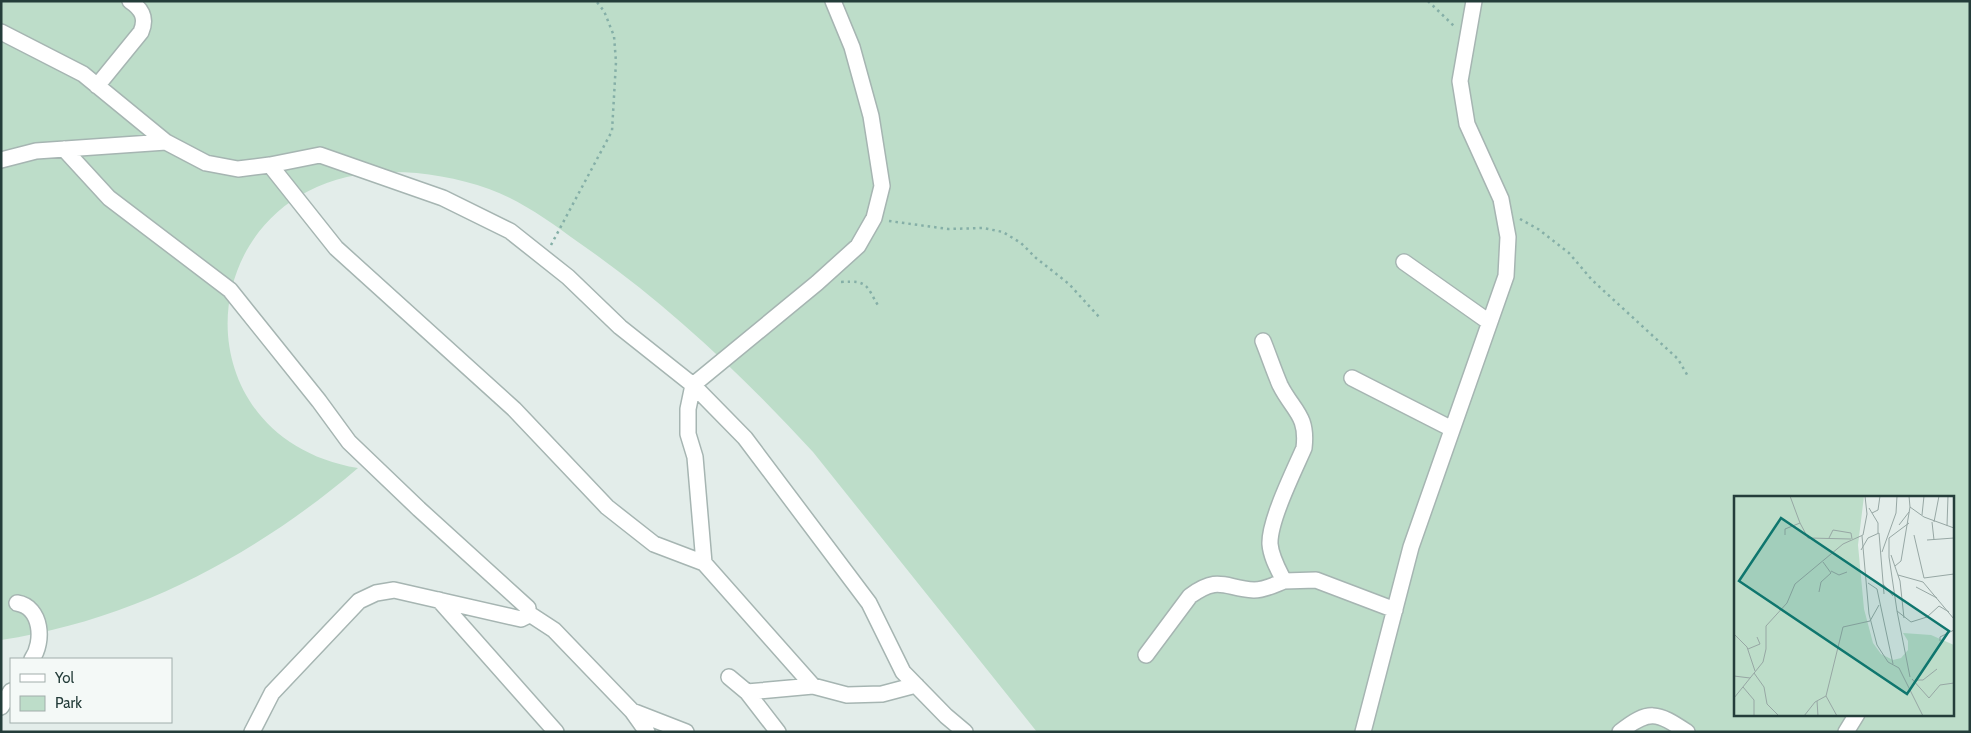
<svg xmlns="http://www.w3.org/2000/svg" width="1971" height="733" font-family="Cabin,sans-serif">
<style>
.green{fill:#bdddc9;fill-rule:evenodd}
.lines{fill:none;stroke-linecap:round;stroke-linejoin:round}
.minor-casing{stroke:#a6b5b2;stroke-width:18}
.path{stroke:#85afa7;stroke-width:2.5;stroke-dasharray:2.5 4;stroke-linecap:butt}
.minor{stroke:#fff;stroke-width:15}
.inset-road{fill:none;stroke:#97a7a4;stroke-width:1}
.view{fill:#0f766e;fill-opacity:0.15;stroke:#0f766e;stroke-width:2.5}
.inset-edge{fill:none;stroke:#243d3a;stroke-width:2.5}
</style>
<rect width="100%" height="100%" fill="#e3edea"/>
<path class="green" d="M1 1H1970V732H1037L813 452C741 374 665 302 578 242 550 222 522 201 489 189 458 178 425 172 392 172 191 173 168 436 358 468 256 555 135 620 1 640ZM1735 497H1952V714H1735Z"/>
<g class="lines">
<defs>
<path id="minor" d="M1 32 83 74 166 142 206 163 238 169 270 165 320 155 443 198 510 231 568 277 620 327 693 385 745 438 869 603 903 672 946 716 965 732
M97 86 141 32C147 18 142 9 130 1
M64 149 109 198 230 290 319 401 349 442 419 509 528 608 527 616 521 619 394 590 376 593 359 601 272 693 252 732
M1 160 36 151 166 142
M270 165 336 248 514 409 607 507 654 544 704 563 813 686 847 695 882 694 916 685
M1404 262 1489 322
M1263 341C1269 356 1274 371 1280 385 1293 411 1308 415 1304 448 1294 471 1269 521 1270 544 1271 557 1278 569 1284 581L1316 580 1395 610
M1352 378 1452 429
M704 563 695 457 688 434V409L693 385 817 283 858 246 874 218 882 186 871 116 852 47 833 1
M439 600 556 732
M17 603C42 607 44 642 32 659
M528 613 554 630 632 711 647 732
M1146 655 1190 596C1219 575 1224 588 1254 590 1265 590 1274 585 1284 581
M729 677 747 692 778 732
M747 692 813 686
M1 707 11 691
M632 711 686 732
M1363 732 1411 547 1506 276 1508 237 1501 199 1467 124 1460 81 1474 1
M1620 732C1649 709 1657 712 1687 732
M1846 732 1857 714"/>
</defs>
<use href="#minor" class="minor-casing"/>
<path class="path" d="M1428 1 1454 26
M1520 219 1538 229 1569 253 1592 280 1678 359 1689 378
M889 221 948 229 983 228 1003 232 1021 243 1036 258 1069 284 1100 318
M551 245 612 131 616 62 614 36 604 11 596 1
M841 282C869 280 866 286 879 307"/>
<use href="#minor" class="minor"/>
</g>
<g transform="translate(1734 496)">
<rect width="220" height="220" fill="#e3edea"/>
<path d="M0 0H130L124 49 130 113 139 147 147 158 159 164 167 162 174 154V145L169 137 197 139 220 149V220H0Z" fill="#bdddc9"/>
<path class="inset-road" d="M56 0 66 27M175 0 176 11 190 21 220 32M135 12 144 27V37M138 17 144 14 146 0M188 19 190 0M198 26 200 44M200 26 205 0M165 29 175 16M213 30 214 0M51 39V33L66 27 74 42 117 43M180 39 190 82 220 78M128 40 135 118 143 149 154 166 165 172 189 220M95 42 99 34 117 37 118 43M193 44 220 42M127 54 134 42 145 37 150 98M148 56 162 17 163 0M157 59 166 85 170 122M161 70 167 65 176 11M97 75 105 79 113 76M164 79 189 86 220 123M134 87 143 93 159 168M149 88 159 100M182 91 203 102M85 96 87 86 97 77 89 66M163 115 155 61V42L175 27M0 138 13 151 21 175M206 145V141L220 134M14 153 26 148 23 141M20 177 30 191 33 208 45 220M0 180 16 182M176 181 163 115 177 126 193 121 205 110 215 116M178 183 195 202 206 189 220 187M181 184H189L203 173M9 191 20 204V220M92 200 103 220M0 202 29 166 32 153V130L53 107 61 88 109 48 129 39 133 18 131 0M83 205 84 220M70 220 81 206 92 200 109 131 136 125 145 109"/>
<path class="view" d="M47 22 215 135 173 198 5 85Z"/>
<rect width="220" height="220" class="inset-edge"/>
</g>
<rect width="1971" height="733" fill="none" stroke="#243d3a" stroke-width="5"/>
<rect x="10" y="658" width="162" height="65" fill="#f4f9f7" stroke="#a1aeab"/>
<rect x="20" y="674" width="25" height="8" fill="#ffffff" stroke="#a1aeab"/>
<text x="55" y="683" font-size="15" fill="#243d3a">Yol</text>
<rect x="20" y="696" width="25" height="15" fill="#bdddc9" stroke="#a1aeab"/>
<text x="55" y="708" font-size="15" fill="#243d3a">Park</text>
</svg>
